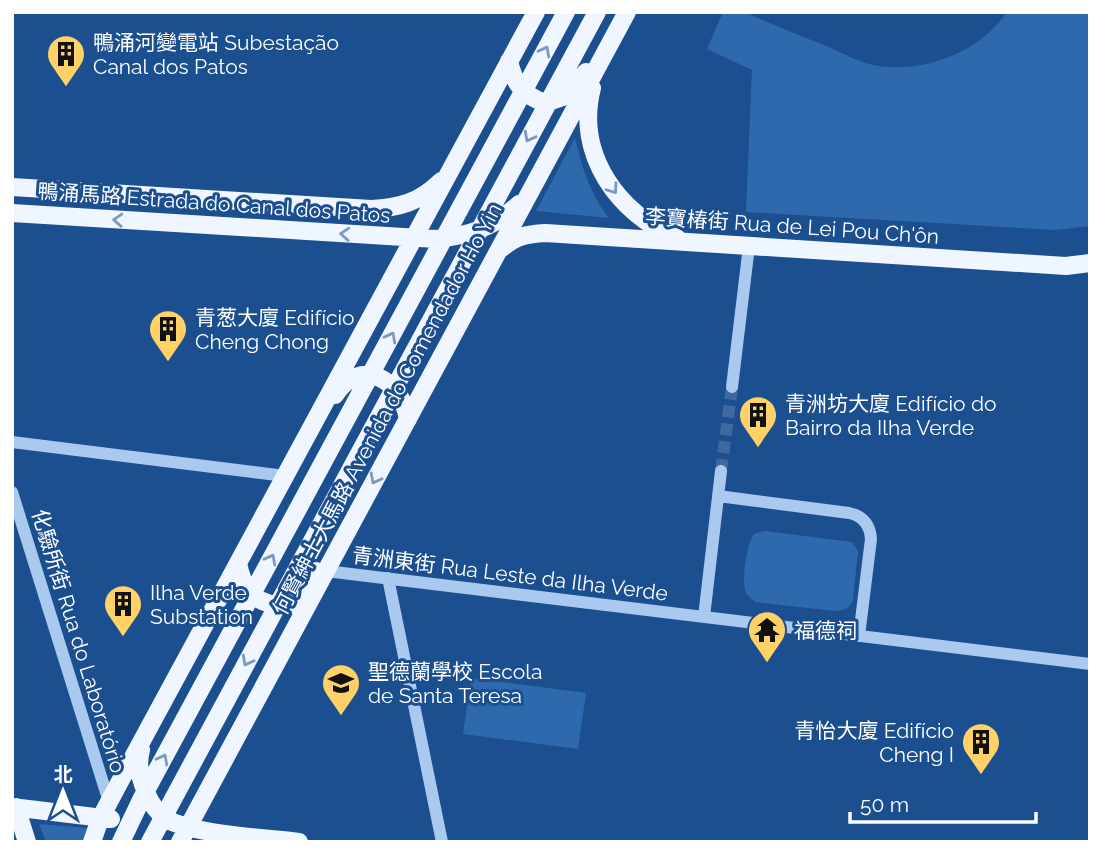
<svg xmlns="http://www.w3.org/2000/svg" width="1102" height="854" font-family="Raleway,'Noto Sans SC',sans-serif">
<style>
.green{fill:#2e69ad}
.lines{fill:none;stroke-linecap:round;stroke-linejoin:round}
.minor-tunnel{stroke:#3d69a0;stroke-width:12;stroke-dasharray:12 6;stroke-linecap:butt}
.minor{stroke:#a9c9ee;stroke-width:12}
.major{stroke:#f0f6ff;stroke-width:18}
.oneway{stroke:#7b9ac1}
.labels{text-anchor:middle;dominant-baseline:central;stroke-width:6;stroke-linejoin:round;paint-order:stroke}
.poi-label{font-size:21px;fill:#fff;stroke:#1b4f8f;text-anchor:start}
.street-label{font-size:21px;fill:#fff;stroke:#1b4f8f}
</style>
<rect width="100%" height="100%" fill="#1b4f8f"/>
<path class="green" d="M723 12H744C772 24 801 36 829 47 842 53 855 60 869 64 918 76 979 54 1007 12H1090V226L1056 230 746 212 752 70 707 49Z
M575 138C582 168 590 193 609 218L536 211Z
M765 531 852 542 858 551 853 600C849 610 844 610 834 611L756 602C750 598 746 595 745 589 742 579 747 542 754 534Z
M471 678 586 693 578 749 463 734Z
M39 824 89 828 82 842H46Z"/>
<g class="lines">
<path class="minor-tunnel" d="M721 471 732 387"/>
<path class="minor" d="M732 387 749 246
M12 442 285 476
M12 492 109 802
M718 496 849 513C863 516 870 525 871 539L859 636
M326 571 1090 664
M388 578 442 842
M704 617 721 471"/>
<path class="major" d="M509 61C514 84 523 95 545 103L563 97 586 72
M592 88C575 154 618 214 677 238
M12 187 371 209C399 208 420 202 441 181
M12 213 436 239C469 236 494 227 519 204
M502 248C516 236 527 234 545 233L1066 266 1090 263
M335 395C361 356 401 379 408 419
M238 563C244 594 257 605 288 606L316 571
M141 750C137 765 140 779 146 792 150 802 157 812 165 818 188 834 268 838 299 842
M12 807 111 819
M16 807 27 842
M92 842 100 819 118 785 536 12
M121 842 142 798 566 12
M150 842 597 12
M180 842 627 12"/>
</g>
<defs><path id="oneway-chevron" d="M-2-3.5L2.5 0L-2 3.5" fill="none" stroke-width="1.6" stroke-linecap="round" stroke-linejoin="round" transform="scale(1.75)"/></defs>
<g class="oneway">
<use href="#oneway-chevron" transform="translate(545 51) rotate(-62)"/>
<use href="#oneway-chevron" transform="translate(529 137) rotate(118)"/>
<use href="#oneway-chevron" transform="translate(613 189) rotate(54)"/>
<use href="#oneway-chevron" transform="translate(118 220) rotate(-176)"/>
<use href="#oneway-chevron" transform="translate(345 234) rotate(-176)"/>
<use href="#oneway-chevron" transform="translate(391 337) rotate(-62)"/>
<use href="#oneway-chevron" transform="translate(375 479) rotate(118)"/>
<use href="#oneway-chevron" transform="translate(271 559) rotate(-62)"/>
<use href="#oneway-chevron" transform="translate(247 661) rotate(118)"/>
<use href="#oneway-chevron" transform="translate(163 759) rotate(-62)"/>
</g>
<defs>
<symbol id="building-pin" viewBox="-11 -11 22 30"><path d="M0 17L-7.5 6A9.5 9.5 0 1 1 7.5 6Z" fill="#ffd166" stroke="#1b4f8f"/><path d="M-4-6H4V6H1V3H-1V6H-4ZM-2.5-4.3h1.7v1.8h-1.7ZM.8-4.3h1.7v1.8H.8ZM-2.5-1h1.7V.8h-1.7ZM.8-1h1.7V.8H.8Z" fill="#111"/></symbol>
<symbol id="temple-pin" viewBox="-11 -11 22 30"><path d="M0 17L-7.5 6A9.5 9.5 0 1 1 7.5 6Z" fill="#ffd166" stroke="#1b4f8f"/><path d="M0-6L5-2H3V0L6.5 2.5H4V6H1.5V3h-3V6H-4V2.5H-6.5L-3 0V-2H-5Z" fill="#111"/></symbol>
<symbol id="school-pin" viewBox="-11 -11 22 30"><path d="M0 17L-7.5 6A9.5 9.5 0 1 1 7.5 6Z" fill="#ffd166" stroke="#1b4f8f"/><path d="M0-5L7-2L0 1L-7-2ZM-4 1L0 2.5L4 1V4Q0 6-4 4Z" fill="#111"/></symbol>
</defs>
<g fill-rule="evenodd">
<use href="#building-pin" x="44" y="32" width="44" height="60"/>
<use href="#building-pin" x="146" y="307" width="44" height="60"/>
<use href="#building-pin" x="736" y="393" width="44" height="60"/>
<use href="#building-pin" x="101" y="582" width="44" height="60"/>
<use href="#temple-pin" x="745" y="608" width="44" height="60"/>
<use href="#school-pin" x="319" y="661" width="44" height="60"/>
<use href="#building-pin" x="959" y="720" width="44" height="60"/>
</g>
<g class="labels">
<g class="poi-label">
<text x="93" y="42">鴨涌河變電站 Subestação<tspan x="93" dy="24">Canal dos Patos</tspan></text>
<text x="195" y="317">青葱大廈 Edifício<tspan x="195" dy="24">Cheng Chong</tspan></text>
<text x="785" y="403">青洲坊大廈 Edifício do<tspan x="785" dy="24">Bairro da Ilha Verde</tspan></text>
<text x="150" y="592">Ilha Verde<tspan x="150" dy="24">Substation</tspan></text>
<text x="794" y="630">福德祠</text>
<text x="368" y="671">聖德蘭學校 Escola<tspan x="368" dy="24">de Santa Teresa</tspan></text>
<text x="954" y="730" text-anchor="end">青怡大廈 Edifício<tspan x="954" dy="24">Cheng I</tspan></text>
</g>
<g class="street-label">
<text transform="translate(214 203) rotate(4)">鴨涌馬路 Estrada do Canal dos Patos</text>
<text transform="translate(792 226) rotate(4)">李寶椿街 Rua de Lei Pou Ch'ôn</text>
<text transform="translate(387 409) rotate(-62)">何賢紳士大馬路 Avenida do Comendador Ho Yin</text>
<text transform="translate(510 574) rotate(7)">青洲東街 Rua Leste da Ilha Verde</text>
<text transform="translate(79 641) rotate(73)">化驗所街 Rua do Laboratório</text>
</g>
</g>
<rect width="1102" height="854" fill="none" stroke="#ffffff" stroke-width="28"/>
<g transform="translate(63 791)" stroke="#1b4f8f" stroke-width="5" paint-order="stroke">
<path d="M0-5L12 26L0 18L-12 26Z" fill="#ffffff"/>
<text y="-10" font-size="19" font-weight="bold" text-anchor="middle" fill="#ffffff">北</text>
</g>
<path d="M850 812v10h186v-10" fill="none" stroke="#ffffff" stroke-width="3.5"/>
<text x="860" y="812" font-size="21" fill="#ffffff" stroke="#1b4f8f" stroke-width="5" paint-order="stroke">50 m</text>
</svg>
